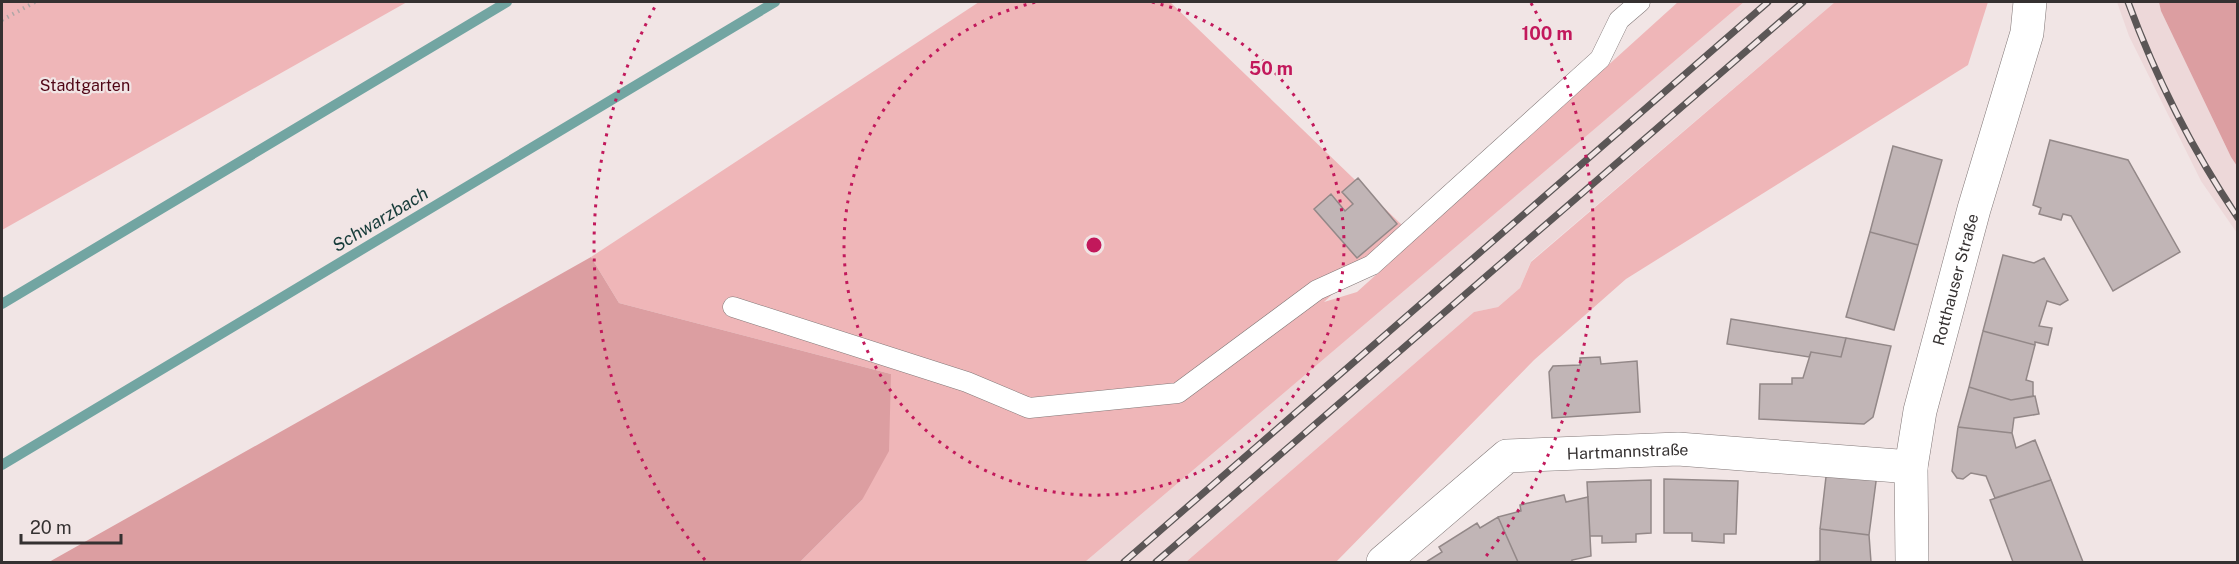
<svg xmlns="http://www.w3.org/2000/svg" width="2239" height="564" font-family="'Public Sans',sans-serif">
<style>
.built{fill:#edd8d9}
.green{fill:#efb6b8}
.forest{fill:#dc9ea1}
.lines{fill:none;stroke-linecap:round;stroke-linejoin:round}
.stream{stroke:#72a5a2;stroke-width:10}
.building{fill:#c1b5b6;stroke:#938888;stroke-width:1.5}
.lane-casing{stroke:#827878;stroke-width:21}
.street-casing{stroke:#827878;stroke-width:34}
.secondary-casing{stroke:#827878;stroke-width:34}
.path{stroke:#b0a6a6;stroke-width:4;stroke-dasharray:1.5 4.5;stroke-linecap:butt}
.lane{stroke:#fff;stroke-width:20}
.street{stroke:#fff;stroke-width:33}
.secondary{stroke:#fff;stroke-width:33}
.rail-casing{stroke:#5b5656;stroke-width:7}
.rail{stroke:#f1e5e5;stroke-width:4.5;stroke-dasharray:14;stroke-linecap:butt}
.ring{fill:none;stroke:#c2185b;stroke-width:3;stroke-dasharray:3 6}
.labels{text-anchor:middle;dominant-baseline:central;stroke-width:4.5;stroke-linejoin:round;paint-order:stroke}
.park-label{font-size:16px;fill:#500616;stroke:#f1e5e5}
.street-label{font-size:16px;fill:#353131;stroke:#f1e5e5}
.water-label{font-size:18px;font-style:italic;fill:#163b39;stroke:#f1e5e5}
.centre{fill:#c2185b;stroke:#f1e5e5;stroke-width:3}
.ring-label{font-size:18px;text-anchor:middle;font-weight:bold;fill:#c2185b;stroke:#f1e5e5;stroke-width:4.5;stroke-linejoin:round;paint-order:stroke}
</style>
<rect width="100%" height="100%" fill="#f1e5e5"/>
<path class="built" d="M1744 2H1835L1531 261 1520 288 1498 307 1474 312 1186 562H1085Z
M2117 2H2159L2161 11 2231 157 2237 166V233L2201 181 2129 36Z"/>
<path class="green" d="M2 2H407L2 230Z
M979 2H1170L1404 227 1324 302 1357 292 1678 2H1744L1085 562H800L862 500 891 374 619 303 591 257Z
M1835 2H1988L1968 65 1626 279 1534 360 1336 562H1186L1474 312 1498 307 1520 288 1531 262Z"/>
<path class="forest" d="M2159 2H2237V166L2231 157 2161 11Z
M591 257 619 303 891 374 889 451 862 500 800 562H49Z"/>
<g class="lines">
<path class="stream" d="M2 304 507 2
M2 465 775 2"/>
</g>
<path class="building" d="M2050 140 2128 160 2180 252 2113 291 2071 216 2063 214 2061 220 2039 214 2041 208 2033 205Z
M1893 146 1942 160 1918 245 1870 232Z
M1358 178 1397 224 1357 258 1314 209 1331 194 1345 211 1353 204 1342 192Z
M1870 232 1918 245 1894 330 1846 317Z
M2003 255 2034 263 2044 258 2068 300 2060 305 2047 301 2039 326 2052 328 2048 345 2035 342V345L1983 331Z
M1731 319 1846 338 1841 357 1811 352 1809 357 1727 344Z
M1983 331 2035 345 2026 380 2033 382V396L2011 400 1969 387Z
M1846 338 1891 346 1873 417 1864 424 1759 419 1760 384H1792V378H1803L1811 352 1841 357Z
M1600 357 1601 364 1637 361 1640 412 1552 418 1549 372 1553 366 1580 365V358Z
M1969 387 2011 400 2035 396 2039 414 2014 418 2012 433 1958 427Z
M1958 427 2012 433 2016 448 2035 440 2051 480 1995 498 1986 476 1971 473 1963 479 1957 478 1952 471Z
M1827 468 1877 474 1869 535 1820 529Z
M1664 479 1738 481 1736 534H1724V543L1692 541V533H1664Z
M1651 480V533L1636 534V542L1602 543V536H1590L1587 482Z
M2051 480 2083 562H2013L1990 500Z
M1564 495 1566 502 1588 497 1591 556 1572 560V562H1518L1498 517 1521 511 1520 505Z
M1498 517 1518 562H1426L1442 552 1439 547 1477 523 1480 528Z
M1820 529 1869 535 1871 562H1812L1820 561Z"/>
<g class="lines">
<defs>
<path id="lane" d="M733 307 967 382 1029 408 1178 393 1317 290 1372 265 1600 59 1619 20 1640 2"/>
<g id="street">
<path id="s1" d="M1383 562 1507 456 1678 449 1911 467"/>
</g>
<g id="secondary">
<path id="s2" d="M1912 562 1911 467 1920 411 1974 209 2027 33 2030 2"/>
</g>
</defs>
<use href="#lane" class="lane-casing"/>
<use href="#street" class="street-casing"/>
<use href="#secondary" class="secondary-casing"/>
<path class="path" d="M2 20 35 2"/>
<use href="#lane" class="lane"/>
<use href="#street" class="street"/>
<use href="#secondary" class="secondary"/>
<defs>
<path id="rail" d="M2128 2C2156 78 2193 151 2238 218
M1124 562 1768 2
M1156 562 1803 2"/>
</defs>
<use href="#rail" class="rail-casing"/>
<use href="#rail" class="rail"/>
</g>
<g class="ring">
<path d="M1152 2A250 250 0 1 1 1036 2"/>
<path d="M705 560A500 500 0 0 1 657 3M1531 3A500 500 0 0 1 1483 560"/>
</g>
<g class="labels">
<g class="park-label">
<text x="85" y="85">Stadtgarten</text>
</g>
<g class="street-label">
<text stroke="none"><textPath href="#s2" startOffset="288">Rotthauser Straße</textPath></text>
<text stroke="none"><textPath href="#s1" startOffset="284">Hartmannstraße</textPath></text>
</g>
<g class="water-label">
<text transform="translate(380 219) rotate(-31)">Schwarzbach</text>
</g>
</g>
<circle cx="1094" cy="245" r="9" class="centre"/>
<g class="ring-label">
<text x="1547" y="40">100 m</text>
<text x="1271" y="75">50 m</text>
</g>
<rect width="2239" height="564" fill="none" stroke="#353131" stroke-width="6"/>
<path d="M21 534v9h100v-9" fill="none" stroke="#353131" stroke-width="3"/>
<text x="30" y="534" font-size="18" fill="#353131" stroke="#f1e5e5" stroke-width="4.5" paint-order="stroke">20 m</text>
</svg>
